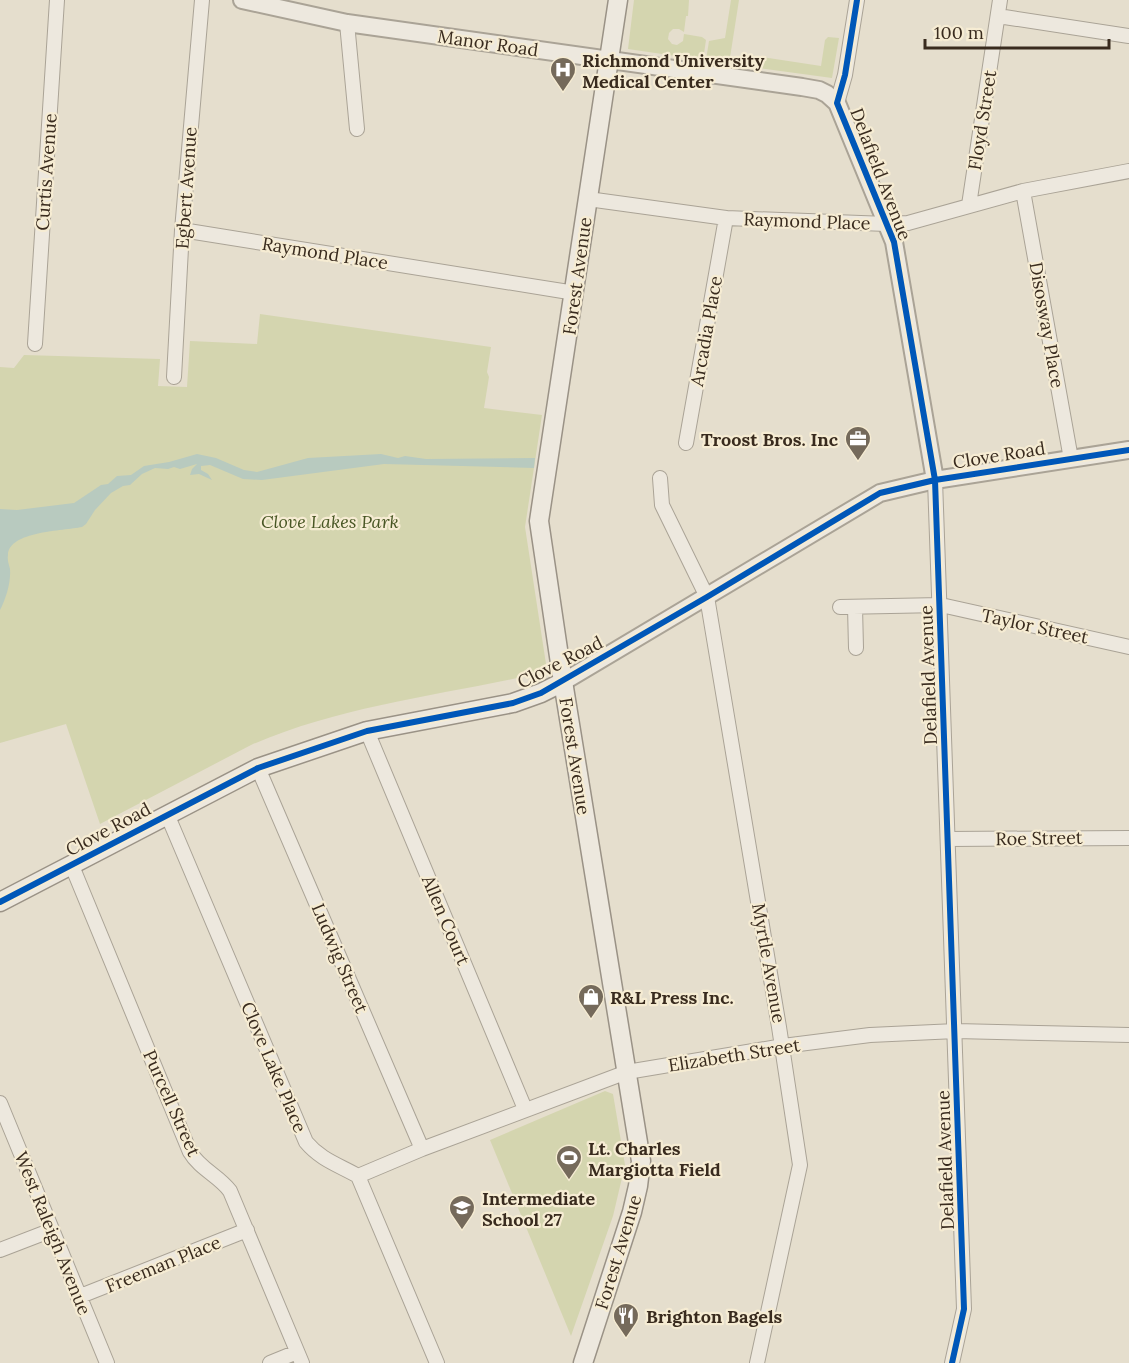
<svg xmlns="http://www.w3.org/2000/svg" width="1129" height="1363" font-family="Lora,serif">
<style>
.green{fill:#d4d5af}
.water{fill:#b8cabf}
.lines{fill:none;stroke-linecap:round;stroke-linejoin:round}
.minor-casing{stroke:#aaa396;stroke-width:16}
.tertiary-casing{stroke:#aaa396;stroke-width:20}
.secondary-casing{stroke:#9a9286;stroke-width:21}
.minor{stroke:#ede8de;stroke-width:14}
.tertiary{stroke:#ede8de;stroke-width:16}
.secondary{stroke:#ede8de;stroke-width:18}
.cycleway-casing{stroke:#f6ecd3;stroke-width:10}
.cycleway{stroke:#0057b8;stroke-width:6}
.labels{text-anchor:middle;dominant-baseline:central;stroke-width:4.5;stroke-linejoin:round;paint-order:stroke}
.street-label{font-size:18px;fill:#392b1e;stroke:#f6ecd3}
.poi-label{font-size:18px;font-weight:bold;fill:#392b1e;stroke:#f6ecd3;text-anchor:start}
.park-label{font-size:18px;font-style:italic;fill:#485624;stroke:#f6ecd3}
</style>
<rect width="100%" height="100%" fill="#e5decd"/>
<path class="green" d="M634 0H689L688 16H686L684 32 679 29H673L669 33 668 39 672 44 677 45 683 41 684 34 702 37 706 40 703 60 628 49Z
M731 0H739L729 64 706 60 709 41 725 38Z
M828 37 839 38 832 78 743 66 746 57 749 55 821 66 825 40Z
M260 314 491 347 487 372 489 377 484 408 542 415 525 527 546 664 540 673C444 695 343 705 251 745L100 824 66 724 0 743V367L14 368 24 355 160 359 158 386 187 387 190 341 257 344Z
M605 1091 613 1094 625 1165 613 1216 571 1336 490 1140Z"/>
<path class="water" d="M197 454 216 458 244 470 257 472 308 458 381 454 398 458 405 456 426 459 535 458 534 468 384 464 262 480 243 479 210 465 201 466V470L208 474 212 480 199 474 190 475 192 469 197 464 180 469 174 467 168 469 155 468 142 474 130 485 123 486 111 493 95 510 86 524 82 527C63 531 9 531 8 555 7 560 9 565 10 569 11 583 6 598 0 610V509L17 510 74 503 101 485 108 484 117 476 131 475 144 466 169 462Z"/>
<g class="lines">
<defs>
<path id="minor" d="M998 16 1129 36
M347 23 357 129
M837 103 845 75 857 0
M1023 191 1071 459
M588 199 726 218 887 224 908 223 1023 191 1129 171
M969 205 1000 0
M182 230 575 293
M35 344 57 0
M174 377 182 230 202 0
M686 443 726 218
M660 478 662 505 707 597 779 1027 800 1165 757 1363
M935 480 964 1309 952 1363
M840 607 941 605 1129 647
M855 607 856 648
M367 731 525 1109
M258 768 422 1149
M167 814 306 1142C321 1160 339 1165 358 1176L437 1363
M949 839 1129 838
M72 866 190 1152C200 1169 219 1176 230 1191L302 1363
M0 1103 107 1363
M358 1176 422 1149 627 1072 783 1046 870 1035 956 1031 1129 1035
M0 1250 52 1230
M78 1297 247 1230
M270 1363 297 1352"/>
<path id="tertiary" d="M242 0 347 23 802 87 819 90 827 94 837 103 894 242 935 480
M563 682 880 493 935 480 1129 450"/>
<path id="secondary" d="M0 902 258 768 367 731 513 703 541 693 563 682
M583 1363 632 1212 638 1186 641 1161 560 663 539 521 618 0"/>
</defs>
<use href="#minor" class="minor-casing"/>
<use href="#tertiary" class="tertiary-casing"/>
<use href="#secondary" class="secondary-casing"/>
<use href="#minor" class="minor"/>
<use href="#tertiary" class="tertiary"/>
<use href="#secondary" class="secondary"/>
<defs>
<path id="cycleway" d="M857 0 845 75 837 103 894 242 935 480 964 1309 952 1363
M0 902 258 768 367 731 513 703 541 693 707 597 880 493 935 480 1129 450"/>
</defs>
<use href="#cycleway" class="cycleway-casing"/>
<use href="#cycleway" class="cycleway"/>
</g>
<defs>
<symbol id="hospital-pin" viewBox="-11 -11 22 30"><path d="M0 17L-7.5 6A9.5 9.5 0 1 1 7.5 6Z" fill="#756a5b" stroke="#f6ecd3"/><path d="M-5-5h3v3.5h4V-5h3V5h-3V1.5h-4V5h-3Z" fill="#fff"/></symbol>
<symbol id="office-pin" viewBox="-11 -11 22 30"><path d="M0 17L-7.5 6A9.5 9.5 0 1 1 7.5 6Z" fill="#756a5b" stroke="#f6ecd3"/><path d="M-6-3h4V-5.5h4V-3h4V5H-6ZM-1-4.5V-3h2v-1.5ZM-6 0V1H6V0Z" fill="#fff"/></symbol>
<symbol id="shop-pin" viewBox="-11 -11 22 30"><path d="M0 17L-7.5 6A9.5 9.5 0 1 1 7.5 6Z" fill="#756a5b" stroke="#f6ecd3"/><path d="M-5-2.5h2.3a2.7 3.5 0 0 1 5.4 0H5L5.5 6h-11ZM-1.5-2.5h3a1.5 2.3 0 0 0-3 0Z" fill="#fff"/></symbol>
<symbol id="stadium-pin" viewBox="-11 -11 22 30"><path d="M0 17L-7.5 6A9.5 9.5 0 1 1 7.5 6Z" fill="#756a5b" stroke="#f6ecd3"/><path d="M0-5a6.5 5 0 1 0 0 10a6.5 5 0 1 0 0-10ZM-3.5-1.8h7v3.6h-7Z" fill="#fff"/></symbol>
<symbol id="school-pin" viewBox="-11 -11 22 30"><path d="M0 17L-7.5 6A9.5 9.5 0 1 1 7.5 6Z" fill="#756a5b" stroke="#f6ecd3"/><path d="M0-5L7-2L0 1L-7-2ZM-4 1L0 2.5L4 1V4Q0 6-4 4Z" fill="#fff"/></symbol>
<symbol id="restaurant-pin" viewBox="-11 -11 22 30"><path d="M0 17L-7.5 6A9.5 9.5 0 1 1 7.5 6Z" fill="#756a5b" stroke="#f6ecd3"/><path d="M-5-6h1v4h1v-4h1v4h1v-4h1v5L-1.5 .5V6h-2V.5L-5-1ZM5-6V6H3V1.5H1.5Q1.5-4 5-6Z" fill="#fff"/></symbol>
</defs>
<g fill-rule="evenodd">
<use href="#hospital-pin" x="548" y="55" width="30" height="40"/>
<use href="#office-pin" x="843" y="424" width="30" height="40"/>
<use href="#shop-pin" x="576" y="982" width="30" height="40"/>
<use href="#stadium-pin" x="554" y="1143" width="30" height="40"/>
<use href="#school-pin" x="447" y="1193" width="30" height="40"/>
<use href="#restaurant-pin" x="611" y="1301" width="30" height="40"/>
</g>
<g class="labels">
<g class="street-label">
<text transform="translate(488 43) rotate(8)">Manor Road</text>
<text transform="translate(982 120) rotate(-81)">Floyd Street</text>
<text transform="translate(46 172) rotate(-86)">Curtis Avenue</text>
<text transform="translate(881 174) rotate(69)">Delafield Avenue</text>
<text transform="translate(186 188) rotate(-86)">Egbert Avenue</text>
<text transform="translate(807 221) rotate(2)">Raymond Place</text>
<text transform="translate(325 253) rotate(9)">Raymond Place</text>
<text transform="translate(577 276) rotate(-82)">Forest Avenue</text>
<text transform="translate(1047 325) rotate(80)">Disosway Place</text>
<text transform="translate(706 331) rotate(-80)">Arcadia Place</text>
<text transform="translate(999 455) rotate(-9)">Clove Road</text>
<text transform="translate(1035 626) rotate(12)">Taylor Street</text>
<text transform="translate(560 662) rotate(-27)">Clove Road</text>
<text transform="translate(928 675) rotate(-92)">Delafield Avenue</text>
<text transform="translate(575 756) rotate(81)">Forest Avenue</text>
<text transform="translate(108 829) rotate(-28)">Clove Road</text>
<text transform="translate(1039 838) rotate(-1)">Roe Street</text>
<text transform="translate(446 920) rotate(67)">Allen Court</text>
<text transform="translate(340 958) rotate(67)">Ludwig Street</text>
<text transform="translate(769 963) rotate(80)">Myrtle Avenue</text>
<text transform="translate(734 1055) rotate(-9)">Elizabeth Street</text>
<text transform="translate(274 1067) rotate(67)">Clove Lake Place</text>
<text transform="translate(172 1103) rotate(66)">Purcell Street</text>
<text transform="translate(945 1160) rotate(-92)">Delafield Avenue</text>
<text transform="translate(53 1233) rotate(68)">West Raleigh Avenue</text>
<text transform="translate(618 1252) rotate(-73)">Forest Avenue</text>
<text transform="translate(163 1264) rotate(-22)">Freeman Place</text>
</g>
<g class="poi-label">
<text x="582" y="60">Richmond University<tspan x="582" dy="21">Medical Center</tspan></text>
<text x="838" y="439" text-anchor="end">Troost Bros. Inc</text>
<text x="610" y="997">R&amp;L Press Inc.</text>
<text x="588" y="1148">Lt. Charles<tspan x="588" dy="21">Margiotta Field</tspan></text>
<text x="482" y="1198">Intermediate<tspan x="482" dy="21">School 27</tspan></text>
<text x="646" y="1316">Brighton Bagels</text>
</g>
<g class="park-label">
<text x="330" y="521">Clove Lakes Park</text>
</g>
</g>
<path d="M925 39v9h184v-9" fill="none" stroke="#392b1e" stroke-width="3"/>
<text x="934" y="39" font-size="18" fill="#392b1e" stroke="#f6ecd3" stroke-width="4.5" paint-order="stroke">100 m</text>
</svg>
